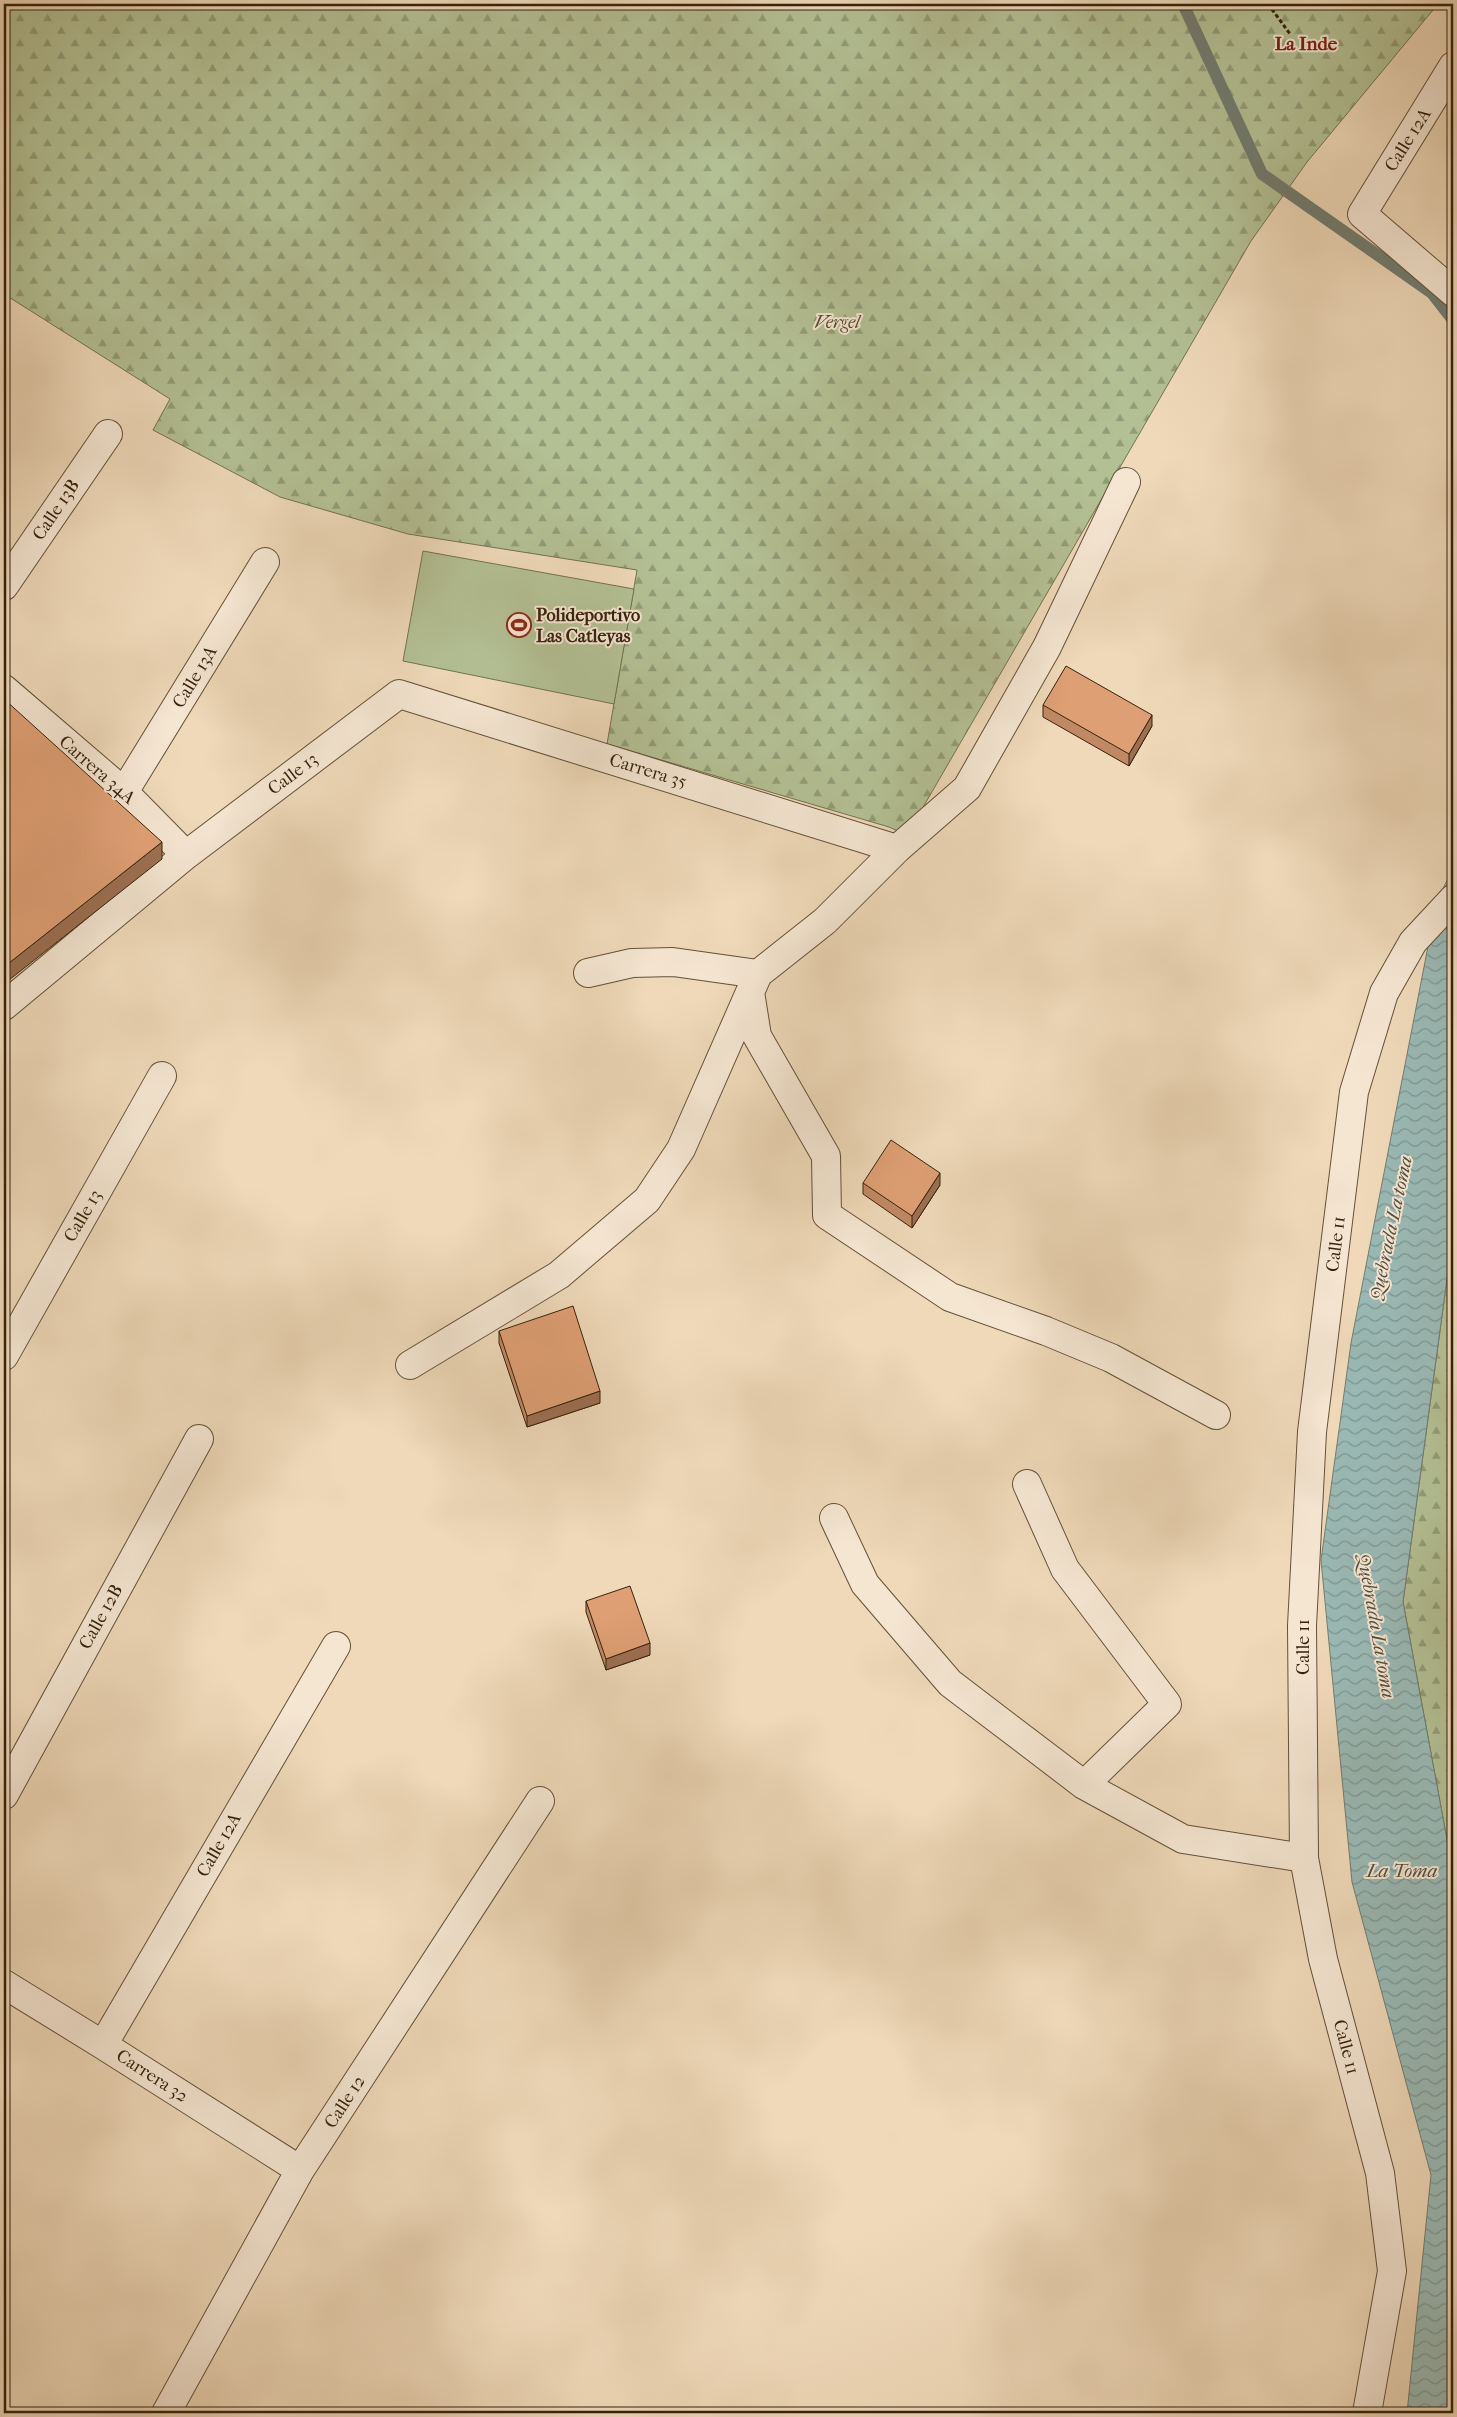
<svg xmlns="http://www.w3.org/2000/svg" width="1457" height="2417" font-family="'IM FELL French Canon',serif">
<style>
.forest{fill:url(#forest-firs);stroke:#747150}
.park{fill:#b3c094;stroke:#747150}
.water{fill:url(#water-waves);stroke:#727d71}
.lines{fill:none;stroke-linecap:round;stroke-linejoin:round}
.stream{stroke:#727d71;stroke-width:12}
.minor-casing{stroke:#645038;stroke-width:30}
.path{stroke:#35220d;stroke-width:3;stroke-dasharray:4 2.5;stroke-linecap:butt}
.minor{stroke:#f5e6d2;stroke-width:28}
.wall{fill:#c08964;stroke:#35220d}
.shaded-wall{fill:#9c6f51;stroke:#35220d}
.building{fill:#df9f74;stroke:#35220d}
.labels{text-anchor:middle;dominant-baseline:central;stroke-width:4;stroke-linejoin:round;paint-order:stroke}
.street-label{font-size:18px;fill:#35220d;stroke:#f5e6d2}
.park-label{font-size:18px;font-style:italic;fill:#544a2f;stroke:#f5e6d2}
.poi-label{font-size:18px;font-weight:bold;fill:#35220d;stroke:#f5e6d2;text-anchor:start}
.neighbourhood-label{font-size:19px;font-weight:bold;fill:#7a1f14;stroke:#f5e6d2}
.water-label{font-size:19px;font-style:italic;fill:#534f3f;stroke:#f5e6d2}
</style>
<defs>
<pattern id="forest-firs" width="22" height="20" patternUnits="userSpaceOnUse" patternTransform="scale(1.25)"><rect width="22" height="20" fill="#b3c094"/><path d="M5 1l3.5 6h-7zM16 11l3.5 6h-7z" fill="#929c77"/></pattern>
<pattern id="water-waves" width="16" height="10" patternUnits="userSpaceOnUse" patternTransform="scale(1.25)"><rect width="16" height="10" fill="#9ab9b4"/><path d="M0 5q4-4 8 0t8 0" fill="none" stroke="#7e9691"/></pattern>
</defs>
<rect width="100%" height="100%" fill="#efd9b9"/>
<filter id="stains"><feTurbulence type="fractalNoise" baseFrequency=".004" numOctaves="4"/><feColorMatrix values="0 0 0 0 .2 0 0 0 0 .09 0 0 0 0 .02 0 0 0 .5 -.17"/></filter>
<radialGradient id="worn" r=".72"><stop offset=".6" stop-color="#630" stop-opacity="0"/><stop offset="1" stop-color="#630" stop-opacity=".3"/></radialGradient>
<path class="forest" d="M4 4H1438L1307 162 1251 241 907 835 889 827 607 744 637 570 408 534 280 497 153 430 170 399 4 294Z
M1453 1235V1872L1403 1602Z"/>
<path class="park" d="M423 551 634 589 614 704 403 661Z"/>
<path class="water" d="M1453 869V1235L1403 1602 1453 1872V2413H1407L1431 2175 1352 1882 1321 1560 1351 1343 1437 900Z"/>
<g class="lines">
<path class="stream" d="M1183 4 1262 174 1432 293 1453 320"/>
<defs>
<path id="minor" d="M1453 66 1362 214 1453 292
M4 586 108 434
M4 689 124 792 186 855
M124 792 265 562
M588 973 632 963 673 962 758 974
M750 992 757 1036 826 1156 827 1215 950 1297 1046 1331 1111 1358 1216 1415
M4 1006 186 855 399 694 897 849
M4 1356 162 1076
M410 1365 559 1275 647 1200 681 1149 758 974 825 921 897 849 967 788 1047 647 1126 482
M1027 1484 1065 1569 1167 1704 1084 1785
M834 1518 865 1584 950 1683 1084 1785 1183 1839 1304 1858
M4 1795 199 1439
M4 1984 103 2045 300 2170
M103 2045 336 1646
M166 2413 300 2170 540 1801
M1367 2413 1392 2271 1380 2173 1323 1959 1304 1858 1302 1626 1312 1432 1354 1092 1384 993 1413 942 1453 899"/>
</defs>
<use href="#minor" class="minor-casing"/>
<path class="path" d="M1268 4 1290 34"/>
<use href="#minor" class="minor"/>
</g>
<path class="wall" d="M1043 705 1152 726 1129 766 1043 717Z
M863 1183 940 1185 912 1228 863 1194Z
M499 1331 600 1403 527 1427 499 1343Z
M586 1601 650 1655 606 1670 586 1612Z"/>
<path class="shaded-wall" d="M1152 715V726L1129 766V754Z
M162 842V859L4 984V967Z
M940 1173V1185L912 1228V1216Z
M600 1391V1403L527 1427V1416Z
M650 1643V1655L606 1670V1659Z"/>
<path class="building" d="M1066 666 1152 715 1129 754 1043 705Z
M4 699 162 842 4 967Z
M891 1140 940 1173 912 1216 863 1183Z
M573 1306 600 1391 527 1416 499 1331Z
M630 1586 650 1643 606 1659 586 1601Z"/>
<defs>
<symbol id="stadium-ring" viewBox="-11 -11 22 22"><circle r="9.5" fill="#f5e6d2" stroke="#8f2418" stroke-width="1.5"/><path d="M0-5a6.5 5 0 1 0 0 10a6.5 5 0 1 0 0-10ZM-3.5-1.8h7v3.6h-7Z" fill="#8f2418"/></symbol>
</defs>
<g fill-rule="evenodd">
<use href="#stadium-ring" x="505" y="611" width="28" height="28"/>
</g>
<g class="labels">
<g class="street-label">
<text transform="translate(1408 140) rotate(-58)">Calle 12A</text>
<text transform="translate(56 510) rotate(-56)">Calle 13B</text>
<text transform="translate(195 677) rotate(-59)">Calle 13A</text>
<text transform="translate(97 770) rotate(41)">Carrera 34A</text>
<text transform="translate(648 771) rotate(17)">Carrera 35</text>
<text transform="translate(293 774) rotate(-37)">Calle 13</text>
<text transform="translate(83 1216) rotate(-60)">Calle 13</text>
<text transform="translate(1336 1244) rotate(-83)">Calle 11</text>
<text transform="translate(101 1617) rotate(-61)">Calle 12B</text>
<text transform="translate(1303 1647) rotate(-90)">Calle 11</text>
<text transform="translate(219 1845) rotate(-60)">Calle 12A</text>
<text transform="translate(1346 2047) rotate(75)">Calle 11</text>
<text transform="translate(152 2076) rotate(33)">Carrera 32</text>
<text transform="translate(345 2102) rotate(-57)">Calle 12</text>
</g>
<g class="park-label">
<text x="837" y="322">Vergel</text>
</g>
<g class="poi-label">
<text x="536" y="615">Polideportivo<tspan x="536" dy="21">Las Catleyas</tspan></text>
</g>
<g class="neighbourhood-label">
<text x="1306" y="44">La Inde</text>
</g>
<g class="water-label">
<text transform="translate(1391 1228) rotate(-78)">Quebrada La toma</text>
<text transform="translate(1376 1626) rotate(80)">Quebrada La toma</text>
<text x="1402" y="1871">La Toma</text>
</g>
</g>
<rect width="1457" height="2417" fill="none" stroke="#efd9b9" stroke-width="20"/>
<rect x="5" y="5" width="1447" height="2407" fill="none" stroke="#35220d" stroke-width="2.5"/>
<rect x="10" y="10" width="1437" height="2397" fill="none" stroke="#35220d"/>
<rect width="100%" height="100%" filter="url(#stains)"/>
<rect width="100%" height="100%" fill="url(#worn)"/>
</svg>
